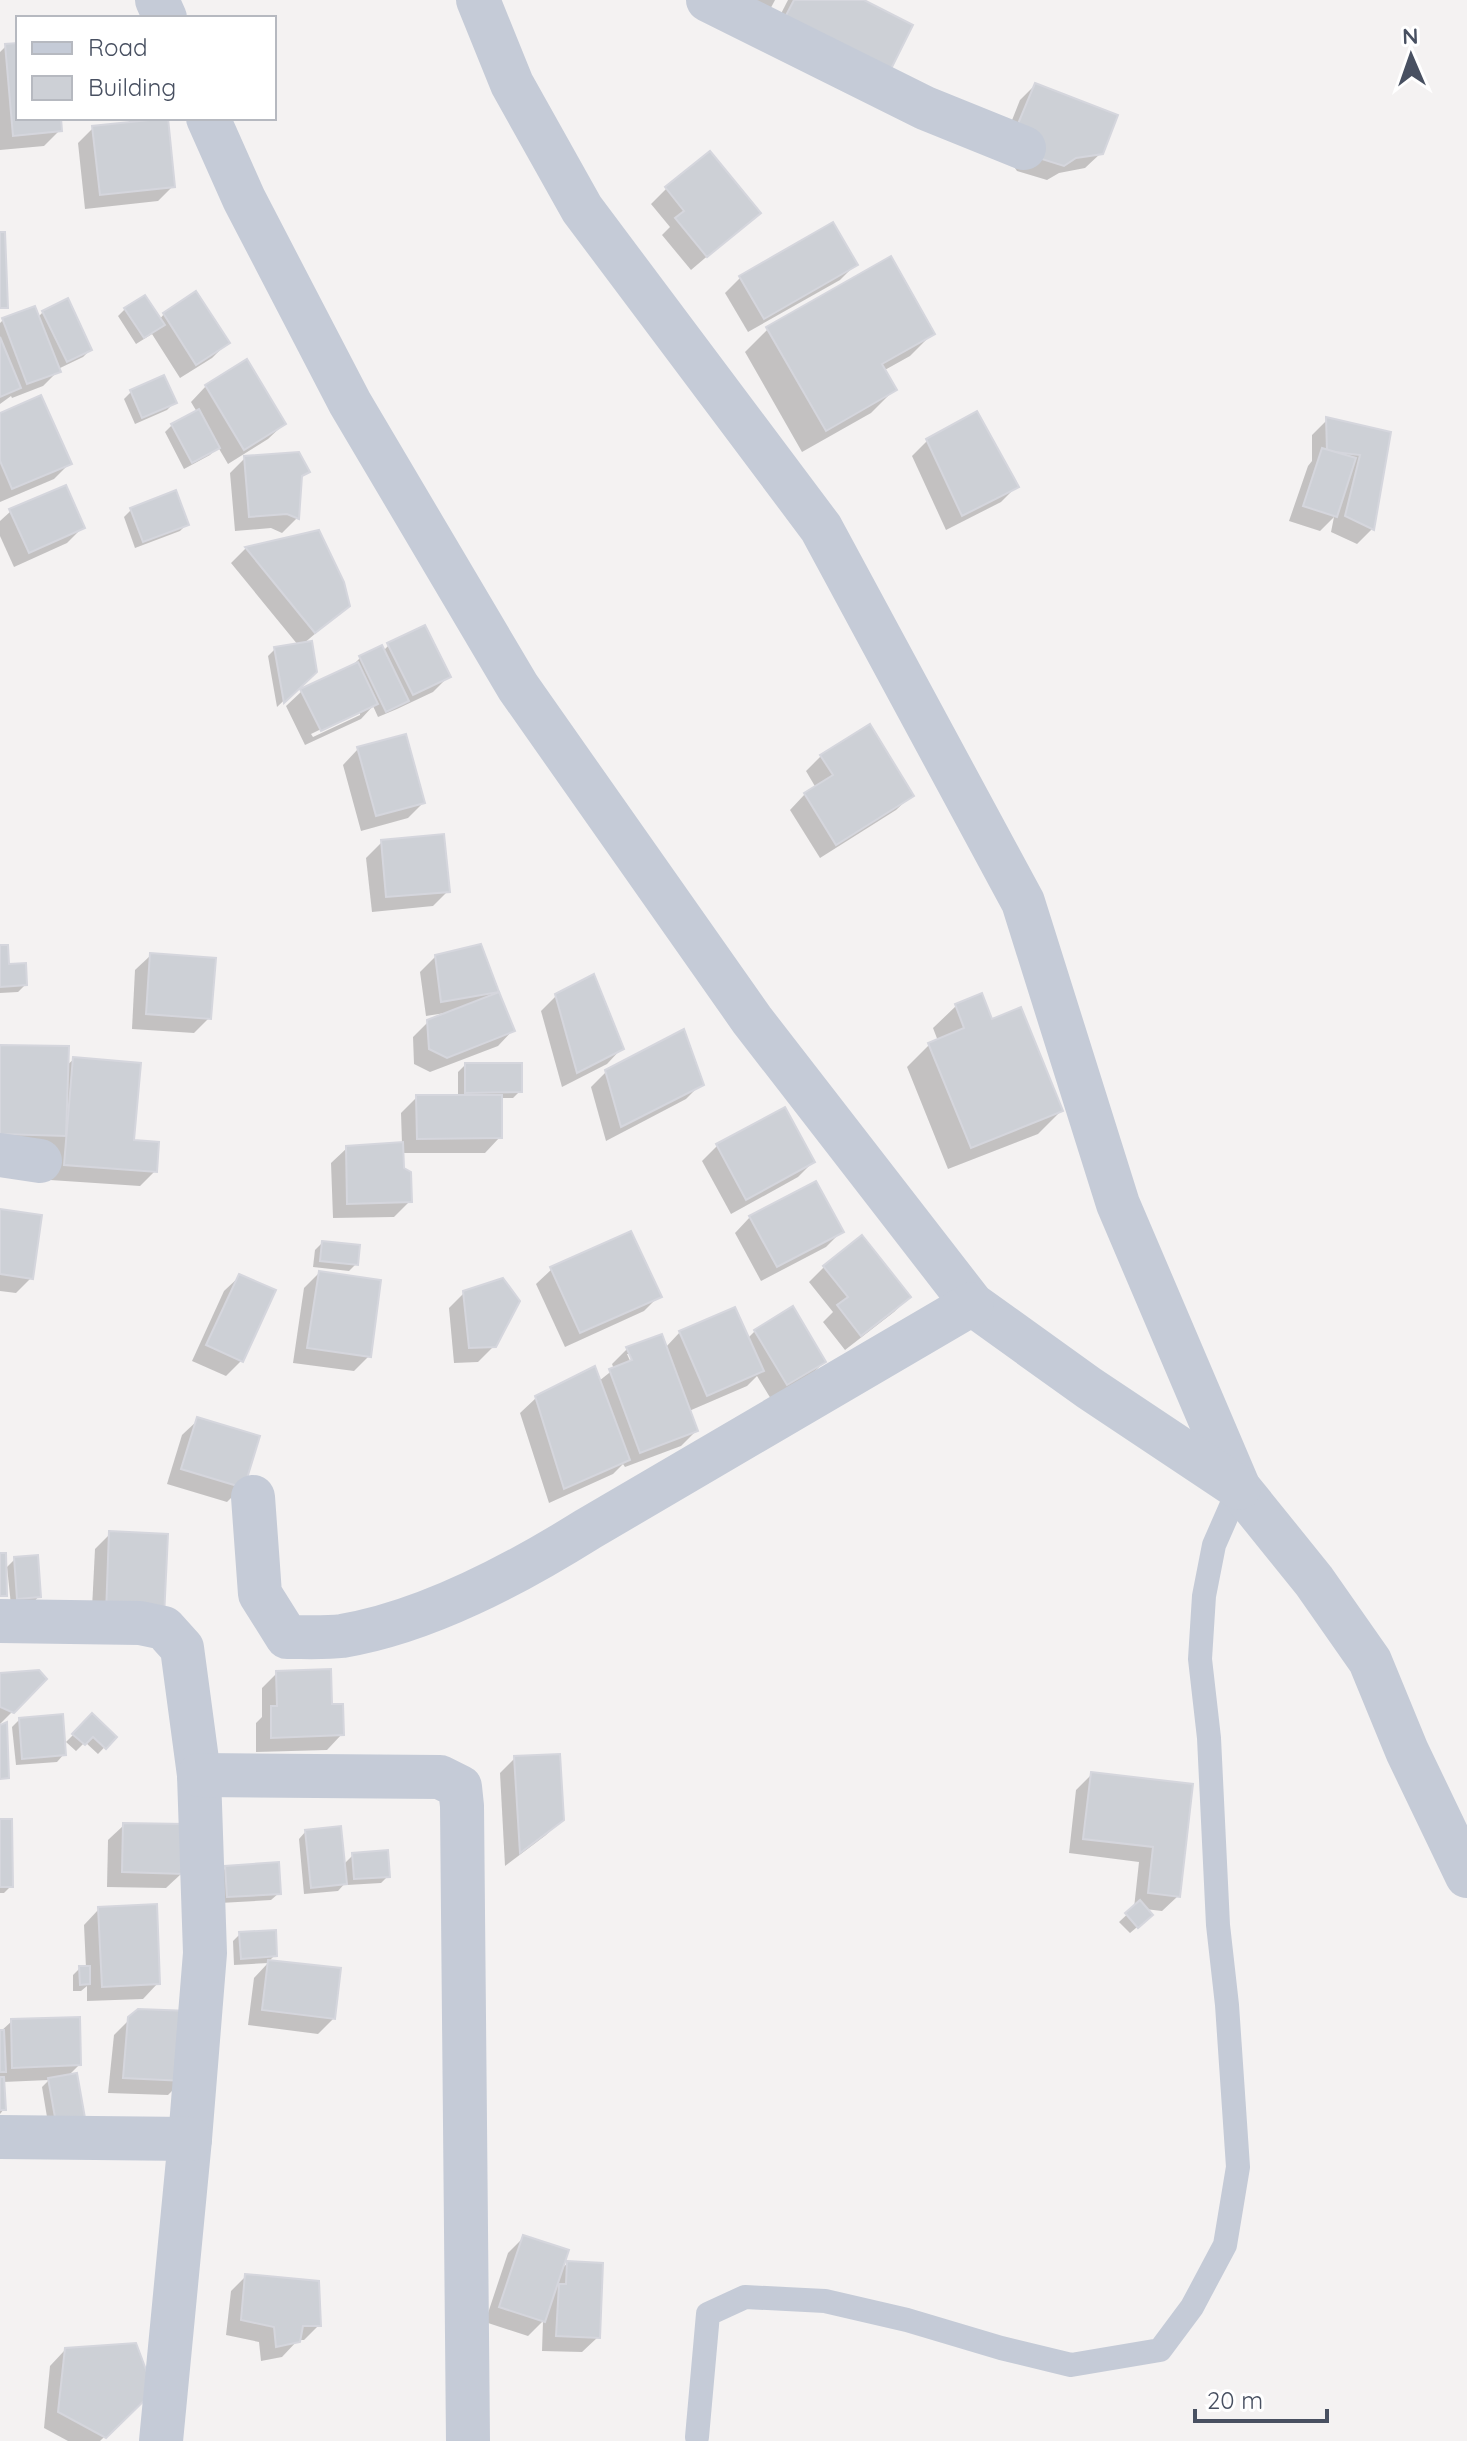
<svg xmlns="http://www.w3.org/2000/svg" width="1467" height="2441" font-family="Quicksand,sans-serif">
<rect width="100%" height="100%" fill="#f4f2f2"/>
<g fill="#0003" fill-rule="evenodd">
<polygon points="701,0 775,0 765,19"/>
<polygon points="788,0 859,0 768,39"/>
<polygon points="18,45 18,118 59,118 60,130 44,146 0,150 0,52 6,46"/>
<polygon points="1035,85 1101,153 1085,168 1059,173 1047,180 1017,171 1001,148 1020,100"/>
<polygon points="101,118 149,118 144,123 173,186 158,201 85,209 78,143 93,128 130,124 129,121 101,121"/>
<polygon points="710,153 758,213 691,270 662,235 670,227 651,204 666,189"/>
<polygon points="832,225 855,265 840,280 748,332 725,293 740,278"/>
<polygon points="125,309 159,320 164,314 227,343 212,358 180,378 152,334 136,344 118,316"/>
<polygon points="43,312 90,350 83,357 58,369 58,371 43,386 12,398 11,396 0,404 0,323 3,320 38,317"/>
<polygon points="768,329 933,333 910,356 883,371 894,390 871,413 802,452 745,352"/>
<polygon points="206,386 284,424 268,439 228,464 218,447 210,455 184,469 165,432 172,425 197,412 191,402"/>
<polygon points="131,392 174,403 167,410 135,424 124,399"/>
<polygon points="976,413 1016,487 1001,502 946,530 912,456 927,441"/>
<polygon points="0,415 69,464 54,479 0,502"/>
<polygon points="1327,420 1388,433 1372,529 1357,544 1331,532 1334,517 1320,531 1289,521 1308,466 1312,461 1312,435"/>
<polygon points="245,458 308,471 300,479 297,518 282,533 271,528 235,531 230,473"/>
<polygon points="131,510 187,524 180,531 135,548 124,517"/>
<polygon points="11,511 82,528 67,543 14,567 0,536 0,521"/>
<polygon points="318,533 348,606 303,644 315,671 277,707 268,656 275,649 298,645 231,563 246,548"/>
<path d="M389,645L449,676L433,692L397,709L378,717L373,706L361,719L305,745L286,706L302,691L353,665L360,658L383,651ZM360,710V715L313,737L311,734Z"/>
<polygon points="358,749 423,803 408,818 361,831 343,765"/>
<polygon points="821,756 912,795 896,810 820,858 790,810 805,794 816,788 806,771"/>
<polygon points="382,842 448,891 433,906 372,912 366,858"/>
<polygon points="0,947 7,966 25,985 18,992 0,993"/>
<polygon points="480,947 513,1030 498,1046 430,1072 414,1064 413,1037 428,1022 445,1013 426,1016 420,972 436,956"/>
<polygon points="151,955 209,1018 194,1033 132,1029 135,970"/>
<polygon points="556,996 622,1048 607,1064 562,1087 541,1011"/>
<polygon points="956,1006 991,1021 1061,1111 1038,1134 948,1169 907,1067 930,1044 938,1041 933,1028"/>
<polygon points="0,1047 66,1066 74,1059 155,1171 140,1186 50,1180 0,1149"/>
<polygon points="465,1065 520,1091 513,1098 500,1098 500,1137 485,1153 402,1153 402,1170 410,1201 394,1217 333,1218 331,1163 347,1148 402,1144 401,1113 417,1097 458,1097 458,1072"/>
<polygon points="607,1071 701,1084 686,1099 606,1141 591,1087"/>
<polygon points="784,1110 813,1162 798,1177 731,1214 702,1161 717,1146"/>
<polygon points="0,1211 31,1278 16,1293 0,1291"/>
<polygon points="750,1217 841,1232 826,1247 761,1281 735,1233"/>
<polygon points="322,1243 356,1264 349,1271 313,1267 315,1250"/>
<polygon points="824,1267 909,1297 894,1312 845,1350 823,1322 833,1312 809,1282"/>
<polygon points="552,1269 659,1296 644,1311 565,1347 536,1284"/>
<polygon points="319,1273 369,1356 354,1371 293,1363 304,1288"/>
<polygon points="240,1276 241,1361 226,1376 192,1361 224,1291"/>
<polygon points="464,1293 494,1346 478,1362 454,1363 449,1308"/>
<path d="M755,1331L824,1362L809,1377L771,1399L757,1376L747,1386L689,1411L696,1431L681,1446L625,1467L623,1464L613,1474L549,1503L520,1413L536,1398L599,1381L614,1369L612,1364L627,1349L665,1348L680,1332L747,1339ZM627,1354H631L634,1370Z"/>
<polygon points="198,1420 242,1487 227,1502 167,1484 182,1435"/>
<polygon points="110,1534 165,1536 91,1628 95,1549"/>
<polygon points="15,1559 39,1596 32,1604 11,1605 7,1567"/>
<polygon points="277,1673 330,1707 342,1734 327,1750 256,1752 256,1723 262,1717 262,1688"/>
<polygon points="0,1675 45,1679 0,1724"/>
<polygon points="92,1716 114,1737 98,1754 85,1742 76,1751 66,1742"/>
<polygon points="19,1720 64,1754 57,1762 16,1765 12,1727"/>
<polygon points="515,1758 562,1819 546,1835 505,1866 500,1773"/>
<polygon points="1092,1774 1191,1786 1178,1896 1162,1911 1145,1909 1143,1922 1130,1933 1119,1922 1134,1908 1139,1862 1069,1853 1076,1790"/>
<polygon points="0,1821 11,1886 4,1893 0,1893"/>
<polygon points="124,1825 182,1873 166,1888 107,1887 108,1840"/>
<polygon points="306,1831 343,1865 353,1855 388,1876 381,1883 347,1885 347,1881 338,1891 304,1894 299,1839"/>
<polygon points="226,1868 279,1893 271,1900 220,1903 218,1875"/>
<polygon points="99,1909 158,1983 143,1999 87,2001 87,1986 81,1991 73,1991 73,1975 80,1968 86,1968 84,1925"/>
<polygon points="240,1934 275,1955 268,1962 333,2019 318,2034 248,2025 254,1978 268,1963 234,1965 233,1941"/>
<polygon points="130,2019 183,2080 168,2095 108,2093 114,2035"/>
<polygon points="12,2021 79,2065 67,2077 75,2075 49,2129 42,2087 49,2080 3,2082 4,2109 0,2114 0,2032"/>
<polygon points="524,2237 560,2270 568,2263 598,2337 582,2352 542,2351 543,2321 528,2336 485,2322 508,2253"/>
<polygon points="246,2276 319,2325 304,2340 298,2340 282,2357 261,2361 259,2342 226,2335 231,2291"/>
<polygon points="65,2350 152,2390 100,2441 68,2441 44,2428 50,2366"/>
</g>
<g fill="#cdd0d6" stroke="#d5d6dd" stroke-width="2">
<polygon points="794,0 864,0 913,25 888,75 782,23"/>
<polygon points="18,43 18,118 61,118 62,131 13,136 5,44"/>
<polygon points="1035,83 1118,115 1103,154 1076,158 1064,166 1032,156 1015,131"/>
<polygon points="168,118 175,187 100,195 92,126"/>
<polygon points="710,151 761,213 707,257 675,218 684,211 665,187"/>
<polygon points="833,222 858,265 764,319 739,276"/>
<polygon points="0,232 5,232 8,308 0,308"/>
<polygon points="891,256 935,334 882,364 897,390 826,431 766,327"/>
<polygon points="196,291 230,343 196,365 163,313"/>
<polygon points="145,295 165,325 144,338 124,308"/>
<polygon points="68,298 92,350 67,362 42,311"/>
<polygon points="35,306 61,372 27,384 2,318"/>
<polygon points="0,337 21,388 0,397"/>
<polygon points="247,359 286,424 244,450 205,385"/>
<polygon points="164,375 177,403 142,418 130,390"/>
<polygon points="41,395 72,464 12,489 0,461 0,413"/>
<polygon points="199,409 220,448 192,463 171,424"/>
<polygon points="977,411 1019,487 962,516 926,439"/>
<polygon points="1326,417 1391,432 1374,530 1345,516 1360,455 1327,451"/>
<polygon points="1322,448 1356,458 1337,517 1303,506"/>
<polygon points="299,452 310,472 302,476 299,519 287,514 249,517 244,456"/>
<polygon points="66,485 85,528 29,553 9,509"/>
<polygon points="176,490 189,525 143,542 130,508"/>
<polygon points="319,530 344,582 350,606 315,633 245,547"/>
<polygon points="425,625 451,677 413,695 387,643"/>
<polygon points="312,641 317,672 284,703 274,647"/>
<polygon points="382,645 409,701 386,712 359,656"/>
<polygon points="358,662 378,704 321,731 300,689"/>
<polygon points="870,724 914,796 836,845 804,793 833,775 820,755"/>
<polygon points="406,734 425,803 376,816 357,747"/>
<polygon points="444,834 450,892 386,897 381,840"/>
<polygon points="481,944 499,992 441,1002 435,955"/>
<polygon points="0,945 8,945 9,964 26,963 27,985 0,987"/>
<polygon points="150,953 216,958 211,1019 146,1014"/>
<polygon points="594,974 624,1049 577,1073 555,994"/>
<polygon points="499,992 515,1031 447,1058 429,1049 427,1020"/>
<polygon points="982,993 992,1019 1021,1007 1063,1111 971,1148 928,1043 964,1028 955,1004"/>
<polygon points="684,1029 704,1085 621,1127 605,1070"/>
<polygon points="0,1045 69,1046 66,1136 0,1134"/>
<polygon points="73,1057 141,1063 134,1140 159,1142 157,1172 64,1165"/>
<polygon points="465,1063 522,1063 522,1092 465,1093"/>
<polygon points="416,1095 502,1095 502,1138 417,1139"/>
<polygon points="785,1107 815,1162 746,1200 716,1144"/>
<polygon points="403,1142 404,1168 411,1172 412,1202 347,1204 346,1146"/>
<polygon points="816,1181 844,1232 777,1267 749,1216"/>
<polygon points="0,1209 42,1215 33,1279 0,1274"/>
<polygon points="631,1231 662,1297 580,1333 550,1267"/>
<polygon points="862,1235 911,1297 861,1336 837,1305 848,1297 823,1266"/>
<polygon points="322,1241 360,1245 358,1265 320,1261"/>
<polygon points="319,1271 381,1280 371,1357 307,1348"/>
<polygon points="239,1274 276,1290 243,1362 206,1345"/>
<polygon points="503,1278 520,1301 496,1347 469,1348 463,1291"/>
<polygon points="793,1306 826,1362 787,1385 754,1330"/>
<polygon points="735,1307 764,1371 707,1396 679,1331"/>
<polygon points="662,1334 698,1431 640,1453 609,1369 632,1360 626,1347"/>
<polygon points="595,1366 630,1460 564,1489 535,1396"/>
<polygon points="197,1417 260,1436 244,1488 181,1469"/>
<polygon points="109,1531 168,1534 164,1617 106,1614"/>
<polygon points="0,1553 6,1553 7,1596 0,1596"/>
<polygon points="38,1555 41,1597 17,1599 14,1557"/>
<polygon points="331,1669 332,1704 343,1704 344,1735 271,1738 271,1706 277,1706 276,1671"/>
<polygon points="39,1670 47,1679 14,1713 0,1707 0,1673"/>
<polygon points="92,1713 117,1737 106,1749 93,1737 85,1745 72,1734"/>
<polygon points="63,1714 66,1755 22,1759 19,1718"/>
<polygon points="7,1722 9,1778 0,1779 0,1725"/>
<polygon points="560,1754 564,1820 520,1853 514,1756"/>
<polygon points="1091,1772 1193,1784 1180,1897 1148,1893 1153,1847 1083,1839"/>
<polygon points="0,1819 12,1819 13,1887 0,1887"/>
<polygon points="123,1823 185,1824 184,1874 122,1872"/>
<polygon points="341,1826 347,1884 311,1888 305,1830"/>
<polygon points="388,1850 390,1877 354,1879 352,1853"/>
<polygon points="279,1862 281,1894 227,1897 225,1866"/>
<polygon points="1140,1900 1153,1915 1138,1928 1125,1913"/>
<polygon points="157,1904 160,1984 102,1987 98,1907"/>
<polygon points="276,1930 277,1956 241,1959 239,1932"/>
<polygon points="268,1960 341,1968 335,2019 262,2010"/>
<polygon points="79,1966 90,1966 90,1984 80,1985"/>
<polygon points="138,2009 190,2011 185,2081 123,2078 128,2017"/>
<polygon points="80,2017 81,2065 12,2068 11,2019"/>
<polygon points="0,2030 4,2030 6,2072 0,2072"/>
<polygon points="77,2073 85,2118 56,2123 48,2078"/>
<polygon points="0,2077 4,2077 6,2110 0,2110"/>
<polygon points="523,2235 569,2250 545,2322 499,2307"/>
<polygon points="567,2261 603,2263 600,2338 556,2336 559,2284 566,2284"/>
<polygon points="245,2274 319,2281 321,2326 303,2326 300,2342 276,2347 274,2327 241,2320"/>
<polygon points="136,2343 154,2391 106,2438 58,2412 65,2348"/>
</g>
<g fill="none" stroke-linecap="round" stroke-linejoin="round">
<polyline stroke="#c5cbd7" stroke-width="24" points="697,2437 708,2314 745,2297 825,2301 907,2320 1001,2348 1071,2365 1160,2350 1192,2307 1225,2245 1238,2167 1227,2005 1218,1925 1209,1738 1200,1659 1204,1596 1214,1545 1239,1488"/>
<g stroke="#c5cbd7" stroke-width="44">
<polyline points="157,0 165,18"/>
<polyline points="478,0 512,84 582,209 821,528 1023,902 1118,1204 1239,1488 1314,1581 1370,1661 1407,1751 1467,1876"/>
<polyline points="708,0 925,108 1024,148"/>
<polyline points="208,118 244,199 350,403 518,687 752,1020 972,1304 1089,1388 1239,1488"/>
<polyline points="0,1155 40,1161"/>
<path d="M253,1497L260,1594L287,1637C305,1637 325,1638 342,1636C427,1622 516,1574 588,1529L972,1304"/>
<polyline points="0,1621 140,1623 164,1628 182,1648 199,1775 205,1953 190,2139 161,2441"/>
<polyline points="199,1775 440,1777 460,1787 462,1806 468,2441"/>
<polyline points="0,2137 190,2139"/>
</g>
</g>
<rect x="16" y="16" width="260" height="104" fill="#ffffff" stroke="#b6b9c0" stroke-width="2"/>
<rect x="32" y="42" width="40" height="12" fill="#c5cbd7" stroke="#b6b9c0" stroke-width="2"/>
<text x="88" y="56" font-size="24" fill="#485061">Road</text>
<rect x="32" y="76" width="40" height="24" fill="#cdd0d6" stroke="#b6b9c0" stroke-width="2"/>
<text x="88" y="96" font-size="24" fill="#485061">Building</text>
<g transform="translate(1411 56) rotate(358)" stroke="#ffffff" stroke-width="6" paint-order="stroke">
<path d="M0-6L14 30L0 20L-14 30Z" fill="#485061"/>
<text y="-12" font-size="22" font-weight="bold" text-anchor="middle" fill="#485061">N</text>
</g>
<path d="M1195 2409v12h132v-12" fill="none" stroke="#485061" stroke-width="4"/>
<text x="1207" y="2409" font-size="24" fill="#485061" stroke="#ffffff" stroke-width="6" paint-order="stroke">20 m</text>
</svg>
